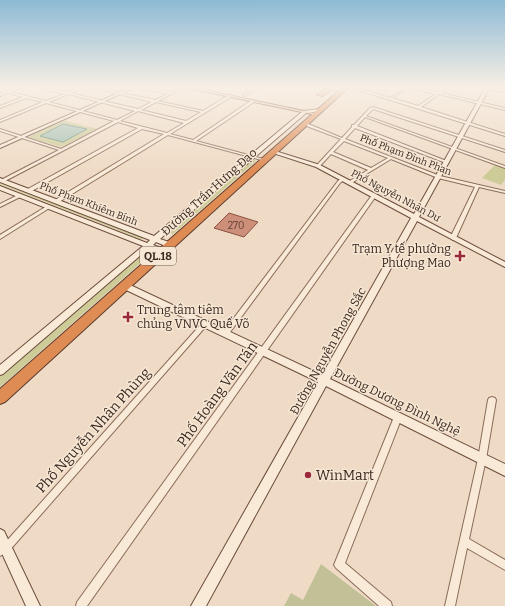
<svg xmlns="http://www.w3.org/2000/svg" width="505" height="606" font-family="Bitter,serif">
<rect width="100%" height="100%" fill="#efdbc5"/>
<g fill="#cdcb98">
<polygon points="62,120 98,129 61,147 28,137"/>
<polygon points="253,159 256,161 173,234 169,233 171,230"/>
<polygon points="495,165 505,168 505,180 501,185 482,178"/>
<polygon points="0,182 141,236 144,238 141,239 0,184"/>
<polygon points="139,256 143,256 145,259 0,387 0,376"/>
</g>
<polygon fill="#c2c097" points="321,564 376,606 284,606 291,593 303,600"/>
<polygon fill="#a6c2b5" stroke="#6d9182" points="63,124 87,129 63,142 40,136"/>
<g fill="#ce8f7a" stroke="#8a5140">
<polygon points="326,87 335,87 323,97 316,95"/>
<polygon points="229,213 258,222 244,237 214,228"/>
</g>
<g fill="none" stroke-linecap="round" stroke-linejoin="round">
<defs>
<g id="street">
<path d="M21,87H24L11,92L46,101L64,94L40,88V87L67,92L81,87H84V88L70,93L138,109L152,102L90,87H93L155,100L168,94L140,88L139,87L171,92L181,87H184L158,101L203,111L229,95H231V97L170,134L193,140L252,100H254V102L196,141L267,160L265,161L168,135L59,202H55V200L164,134L142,129L30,192H26V190L138,128L118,122L3,182H1V180L59,150L0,131V129L61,149L114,121L46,103L0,122V120L43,102L26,98L0,108V106L23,97L8,93L0,96V94L5,92L0,91V89L8,91ZM68,94L135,111L117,120L49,102ZM156,102L201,112L186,121L141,110ZM138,111L184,123L167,133L120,121Z"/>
<polygon points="257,87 259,87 245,96 243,95"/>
<polygon points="352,87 355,87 390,98 408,87 410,87 392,98 418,106 436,94 411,88 411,87 438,92 447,87 449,87 441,93 505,108 505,110 439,94 421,107 505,134 505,136 352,88"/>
<polygon points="485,87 505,90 505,92 485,88"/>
<path d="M373,107L505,150V152L373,109L366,116L505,166V168L365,117L357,126L449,162L446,163L355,128L345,139L440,176L505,191V193L479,187L456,238L453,240L450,238L475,187L438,178L391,159L350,184L348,183V182L368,170L331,154L319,167H317V165L341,139L304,125V123H306L342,138L352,127V125H354L370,108ZM344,141L388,158L371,168L333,152Z"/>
<polygon points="342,178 345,179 340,183 228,335 224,335 223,333 224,331 338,181"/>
<polygon points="18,195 20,195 22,196 0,207 0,204"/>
<polygon points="372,195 374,195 376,196 87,606 76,606 77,602"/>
<polygon points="47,206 49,206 51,207 0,239 0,235"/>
<polygon points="203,322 207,322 208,324 9,551 0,556 0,546 3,545"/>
<polygon points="492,397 495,398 496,400 486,459 469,539 505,560 505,570 467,548 455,606 445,606 478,459 488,400 489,398"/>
<polygon points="398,413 401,414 402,417 345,563 391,602 392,606 379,606 336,568 334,565 394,417 395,414"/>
</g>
<g id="secondary">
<polygon points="132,87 136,87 0,148 0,145"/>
<polygon points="486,87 490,87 419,217 505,262 505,267 417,221 330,379 505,464 505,476 326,386 206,606 191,606 318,382 122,288 121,286 122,284 128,284 322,375 411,218 316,167 270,152 275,151 320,165 414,214"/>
<polygon points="320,109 322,109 322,111 306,113 160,239 172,243 173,245 172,247 168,247 156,242 153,245 164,249 165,251 164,253 160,253 149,248 3,374 0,375 0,365 143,246 0,190 0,186 147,243 150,240 0,182 0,178 154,236 303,111"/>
<polygon points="0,529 4,531 40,606 26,606 0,549"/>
</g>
<polygon id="primary" points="183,87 190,87 318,114 316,115"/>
<polygon id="highway" points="343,87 349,87 5,402 0,404 0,389"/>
</defs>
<use href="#street" stroke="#8a6c5a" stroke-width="2"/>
<use href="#secondary" stroke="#6c4d3d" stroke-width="2"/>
<use href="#primary" stroke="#583b2f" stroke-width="2"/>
<use href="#highway" stroke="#583b2f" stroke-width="2"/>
<use href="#street" fill="#f9ead8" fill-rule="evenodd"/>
<use href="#secondary" fill="#f9ead8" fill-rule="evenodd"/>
<use href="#primary" fill="#f2c99c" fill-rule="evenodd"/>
<use href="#highway" fill="#df8c54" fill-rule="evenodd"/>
</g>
<linearGradient id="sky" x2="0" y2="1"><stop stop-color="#8dbad4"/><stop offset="0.51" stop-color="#f8efe5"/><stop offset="1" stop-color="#f8efe5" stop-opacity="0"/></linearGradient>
<rect width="505" height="171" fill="url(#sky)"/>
<g fill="#9a293c" stroke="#f6e7d4" stroke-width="1.5">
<path d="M458 250h4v4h4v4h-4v4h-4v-4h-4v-4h4z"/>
<path d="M126 311h4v4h4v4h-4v4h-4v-4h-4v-4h4z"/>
<circle cx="308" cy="475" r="4"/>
</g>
<g text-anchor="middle" stroke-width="3" stroke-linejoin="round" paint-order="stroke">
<g font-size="10" fill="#3a271f" stroke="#f6e7d4">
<text transform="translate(406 154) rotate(21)" y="4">Phố Phạm Đình Phan</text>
<text transform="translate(396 195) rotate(28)" y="4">Phố Nguyễn Nhân Dư</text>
<text transform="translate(89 203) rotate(21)" y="4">Phố Phạm Khiêm Bính</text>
</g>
<g font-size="10" fill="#5f4136">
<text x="236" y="229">270</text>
</g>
<rect fill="#f6e7d4" stroke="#726155" stroke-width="1" x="140" y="247" width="36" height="18" rx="3"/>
<g font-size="11" font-weight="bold" fill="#3a271f">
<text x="158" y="260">QL.18</text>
</g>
<g font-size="12" fill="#3a271f" stroke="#f6e7d4">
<text transform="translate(209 192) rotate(-42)" y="4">Đường Trần Hưng Đạo</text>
<text transform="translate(328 351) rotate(-61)" y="4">Đường Nguyễn Phong Sắc</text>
<text transform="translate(397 402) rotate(26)" y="4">Đường Dương Đình Nghệ</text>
</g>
<g font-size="12" fill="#3a271f" stroke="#f6e7d4" text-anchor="end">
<text x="451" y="253">Trạm Y tế phường<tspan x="451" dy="14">Phượng Mao</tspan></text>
<text x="137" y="314" text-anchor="start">Trung tâm tiêm<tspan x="137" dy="14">chủng VNVC Quế Võ</tspan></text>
</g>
<g font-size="14" fill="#3a271f" stroke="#f6e7d4">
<text transform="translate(217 394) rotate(-54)" y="5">Phố Hoàng Văn Tán</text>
<text transform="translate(93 430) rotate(-48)" y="5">Phố Nguyễn Nhân Phùng</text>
</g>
<g font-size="14" fill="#3a271f" stroke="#f6e7d4" text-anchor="start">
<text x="316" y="480">WinMart</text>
</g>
</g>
</svg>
